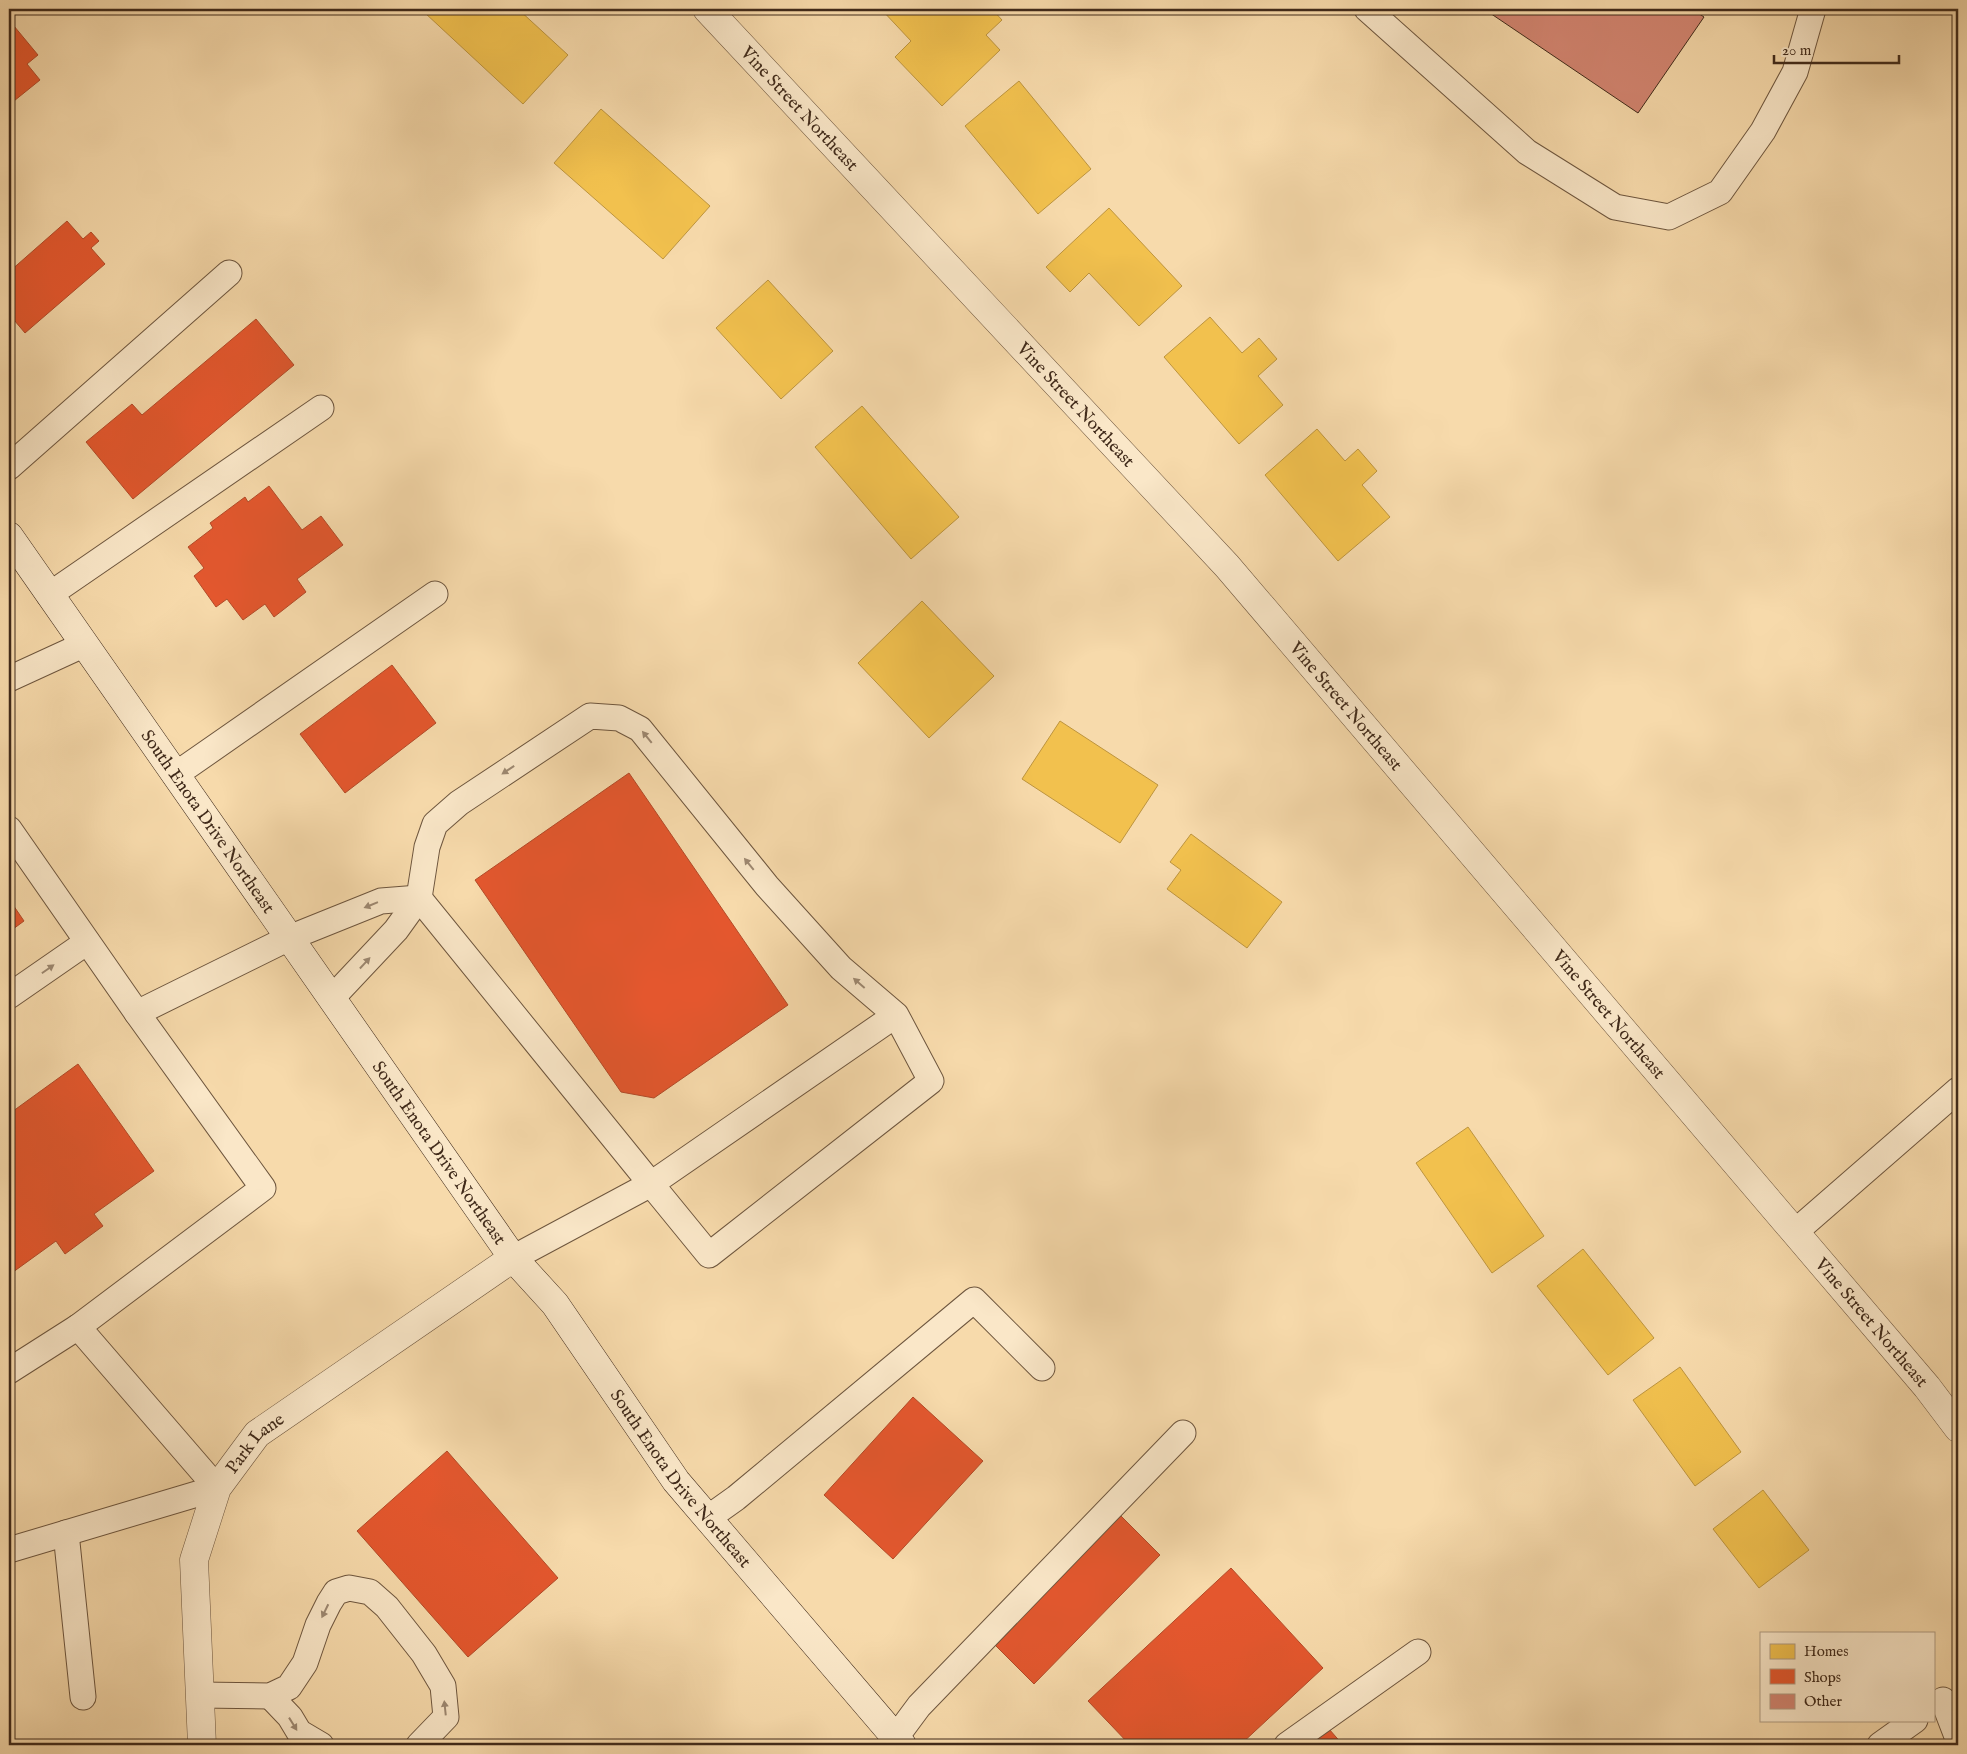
<svg xmlns="http://www.w3.org/2000/svg" width="1967" height="1754" font-family="'IM FELL English',serif">
<rect width="100%" height="100%" fill="#f7daab"/>
<filter id="stains"><feTurbulence type="fractalNoise" baseFrequency=".004" numOctaves="4"/><feColorMatrix values="0 0 0 0 .2 0 0 0 0 .09 0 0 0 0 .02 0 0 0 .5 -.17"/></filter>
<radialGradient id="worn" r=".72"><stop offset=".6" stop-color="#630" stop-opacity="0"/><stop offset="1" stop-color="#630" stop-opacity=".3"/></radialGradient>
<g fill="#f2c14e" stroke="#bd943e">
<polygon points="429,9 518,9 568,55 523,104 425,13"/>
<polygon points="881,9 992,9 1002,20 986,35 1000,50 942,106 895,57 911,41"/>
<polygon points="1019,81 1091,169 1038,214 965,126"/>
<polygon points="601,109 710,206 663,259 554,163"/>
<polygon points="1109,208 1182,286 1139,326 1089,273 1070,292 1046,267"/>
<polygon points="768,280 833,351 781,399 716,328"/>
<polygon points="1210,317 1242,353 1259,338 1277,359 1258,376 1283,405 1239,444 1164,357"/>
<polygon points="862,406 959,517 911,559 815,447"/>
<polygon points="1317,429 1345,461 1358,449 1377,471 1362,485 1390,517 1338,561 1265,475"/>
<polygon points="922,601 994,676 929,738 858,663"/>
<polygon points="1060,721 1158,785 1120,843 1022,779"/>
<polygon points="1191,834 1282,902 1247,948 1167,889 1181,870 1170,862"/>
<polygon points="1468,1127 1544,1236 1492,1273 1416,1163"/>
<polygon points="1583,1249 1654,1338 1608,1375 1537,1286"/>
<polygon points="1680,1367 1741,1452 1695,1486 1633,1400"/>
<polygon points="1763,1490 1809,1550 1759,1588 1713,1529"/>
</g>
<g fill="#e4572e" stroke="#b34a28">
<polygon points="9,20 38,55 27,64 40,80 9,105"/>
<polygon points="67,221 83,239 91,232 99,241 91,248 105,264 25,333 9,314 9,272"/>
<polygon points="256,319 294,365 133,499 86,442 132,404 142,415"/>
<polygon points="269,486 302,530 321,516 343,545 297,579 306,592 274,617 265,604 243,620 227,599 216,607 194,576 204,568 188,547 213,528 210,523 245,497 248,502"/>
<polygon points="392,665 436,723 345,793 300,734"/>
<polygon points="629,773 788,1005 654,1098 621,1092 475,880"/>
<polygon points="9,899 24,921 9,932"/>
<polygon points="78,1064 154,1171 94,1214 103,1226 65,1254 56,1241 9,1275 9,1114"/>
<polygon points="913,1397 983,1461 893,1559 824,1495"/>
<polygon points="447,1451 558,1578 468,1657 357,1531"/>
<polygon points="1119,1514 1160,1555 1034,1684 993,1643"/>
<polygon points="1231,1568 1323,1668 1240,1745 1130,1745 1088,1701"/>
<polygon points="1329,1729 1343,1745 1310,1745"/>
</g>
<polygon fill="#d38571" stroke="#402a1a" points="1484,9 1692,9 1704,17 1638,113"/>
<g fill="none" stroke-linecap="round" stroke-linejoin="round">
<defs>
<g id="service">
<polyline points="1367,9 1527,152 1615,207 1669,217 1720,192 1763,131 1795,72 1813,9"/>
<polyline points="9,467 229,273"/>
<polyline points="49,595 321,408"/>
<polyline points="9,679 83,645"/>
<polyline points="175,775 435,594"/>
<polyline points="9,829 137,1013 263,1188 78,1327 9,1371"/>
<polyline points="419,898 651,1184 513,1258"/>
<polyline points="9,996 87,942"/>
<polyline points="332,998 396,930 419,898 427,847 435,824 459,803 590,716 619,718 640,729 767,886 841,968 896,1015 931,1081 709,1255 651,1184 896,1015"/>
<polyline points="137,1013 289,938 381,901 419,898"/>
<polyline points="1795,1232 1958,1090"/>
<polyline points="708,1518 736,1498 974,1300 1042,1368"/>
<polyline points="66,1533 83,1697"/>
<polyline points="9,1550 217,1488 78,1327"/>
<polyline points="200,1695 270,1696 289,1687 305,1663 318,1625 329,1603 336,1592 349,1588 370,1592 387,1607 424,1654 443,1686 446,1717 419,1745"/>
<polyline points="270,1696 290,1717 299,1732 321,1745"/>
<polyline points="1943,1700 1958,1739"/>
<polyline points="896,1737 919,1706 1183,1433"/>
<polyline points="1287,1745 1418,1652"/>
<polyline points="1880,1745 1915,1720"/>
</g>
<g id="minor">
<path id="s1" d="M707,9L1227,566L1927,1387L1958,1428"/>
<path id="s2" d="M202,1745L194,1560L217,1488L257,1434L513,1258"/>
</g>
<g id="secondary">
<path id="s3" d="M9,536L513,1258L555,1304L676,1481L902,1745"/>
</g>
</defs>
<use href="#service" stroke="#6e563e" stroke-width="27"/>
<use href="#minor" stroke="#6e563e" stroke-width="29"/>
<use href="#secondary" stroke="#402a1a" stroke-width="29"/>
<use href="#service" stroke="#fae7c8" stroke-width="25"/>
<use href="#minor" stroke="#fae7c8" stroke-width="28"/>
<use href="#secondary" stroke="#fae7c8" stroke-width="28"/>
</g>
<defs><path id="oneway-solid" d="M-6-.8H1V-3.2L6.5 0L1 3.2V.8H-6Z" transform="scale(1.25)"/></defs>
<g fill="#9d8871">
<use href="#oneway-solid" transform="translate(647 737) rotate(-129)"/>
<use href="#oneway-solid" transform="translate(508 770) rotate(146)"/>
<use href="#oneway-solid" transform="translate(749 864) rotate(-129)"/>
<use href="#oneway-solid" transform="translate(371 905) rotate(158)"/>
<use href="#oneway-solid" transform="translate(365 963) rotate(-47)"/>
<use href="#oneway-solid" transform="translate(48 969) rotate(-35)"/>
<use href="#oneway-solid" transform="translate(859 983) rotate(-139)"/>
<use href="#oneway-solid" transform="translate(325 1611) rotate(116)"/>
<use href="#oneway-solid" transform="translate(445 1708) rotate(-96)"/>
<use href="#oneway-solid" transform="translate(293 1724) rotate(58)"/>
</g>
<g text-anchor="middle" stroke-width="5" stroke-linejoin="round" paint-order="stroke">
<g font-size="18" fill="#402a1a" stroke="#fae7c8">
<text dy="6" stroke="none"><textPath href="#s1" startOffset="136">Vine Street Northeast</textPath></text>
<text dy="6" stroke="none"><textPath href="#s1" startOffset="541">Vine Street Northeast</textPath></text>
<text dy="6" stroke="none"><textPath href="#s1" startOffset="946">Vine Street Northeast</textPath></text>
<text dy="6" stroke="none"><textPath href="#s3" startOffset="348">South Enota Drive Northeast</textPath></text>
<text dy="6" stroke="none"><textPath href="#s1" startOffset="1351">Vine Street Northeast</textPath></text>
<text dy="6" stroke="none"><textPath href="#s3" startOffset="752">South Enota Drive Northeast</textPath></text>
<text dy="6" stroke="none"><textPath href="#s1" startOffset="1756">Vine Street Northeast</textPath></text>
<text dy="6" stroke="none"><textPath href="#s2" startOffset="320">Park Lane</textPath></text>
<text dy="6" stroke="none"><textPath href="#s3" startOffset="1158">South Enota Drive Northeast</textPath></text>
</g>
</g>
<rect width="1967" height="1754" fill="none" stroke="#f7daab" stroke-width="30"/>
<rect x="10" y="10" width="1947" height="1734" fill="none" stroke="#402a1a" stroke-width="2.5"/>
<rect x="15" y="15" width="1937" height="1724" fill="none" stroke="#402a1a"/>
<rect x="1760" y="1632" width="175" height="90" fill="#fae7c8" stroke="#b09b82"/>
<rect x="1770" y="1644" width="25" height="15" fill="#f2c14e" stroke="#b09b82"/>
<text x="1804" y="1656" font-size="15" fill="#402a1a">Homes</text>
<rect x="1770" y="1669" width="25" height="15" fill="#e4572e" stroke="#b09b82"/>
<text x="1804" y="1682" font-size="15" fill="#402a1a">Shops</text>
<rect x="1770" y="1694" width="25" height="15" fill="#d38571" stroke="#b09b82"/>
<text x="1804" y="1706" font-size="15" fill="#402a1a">Other</text>
<path d="M1774 55v8h125v-8" fill="none" stroke="#402a1a" stroke-width="2.5"/>
<text x="1782" y="55" font-size="15" fill="#402a1a" stroke="#fae7c8" stroke-width="4" paint-order="stroke">20 m</text>
<rect width="100%" height="100%" filter="url(#stains)"/>
<rect width="100%" height="100%" fill="url(#worn)"/>
</svg>
